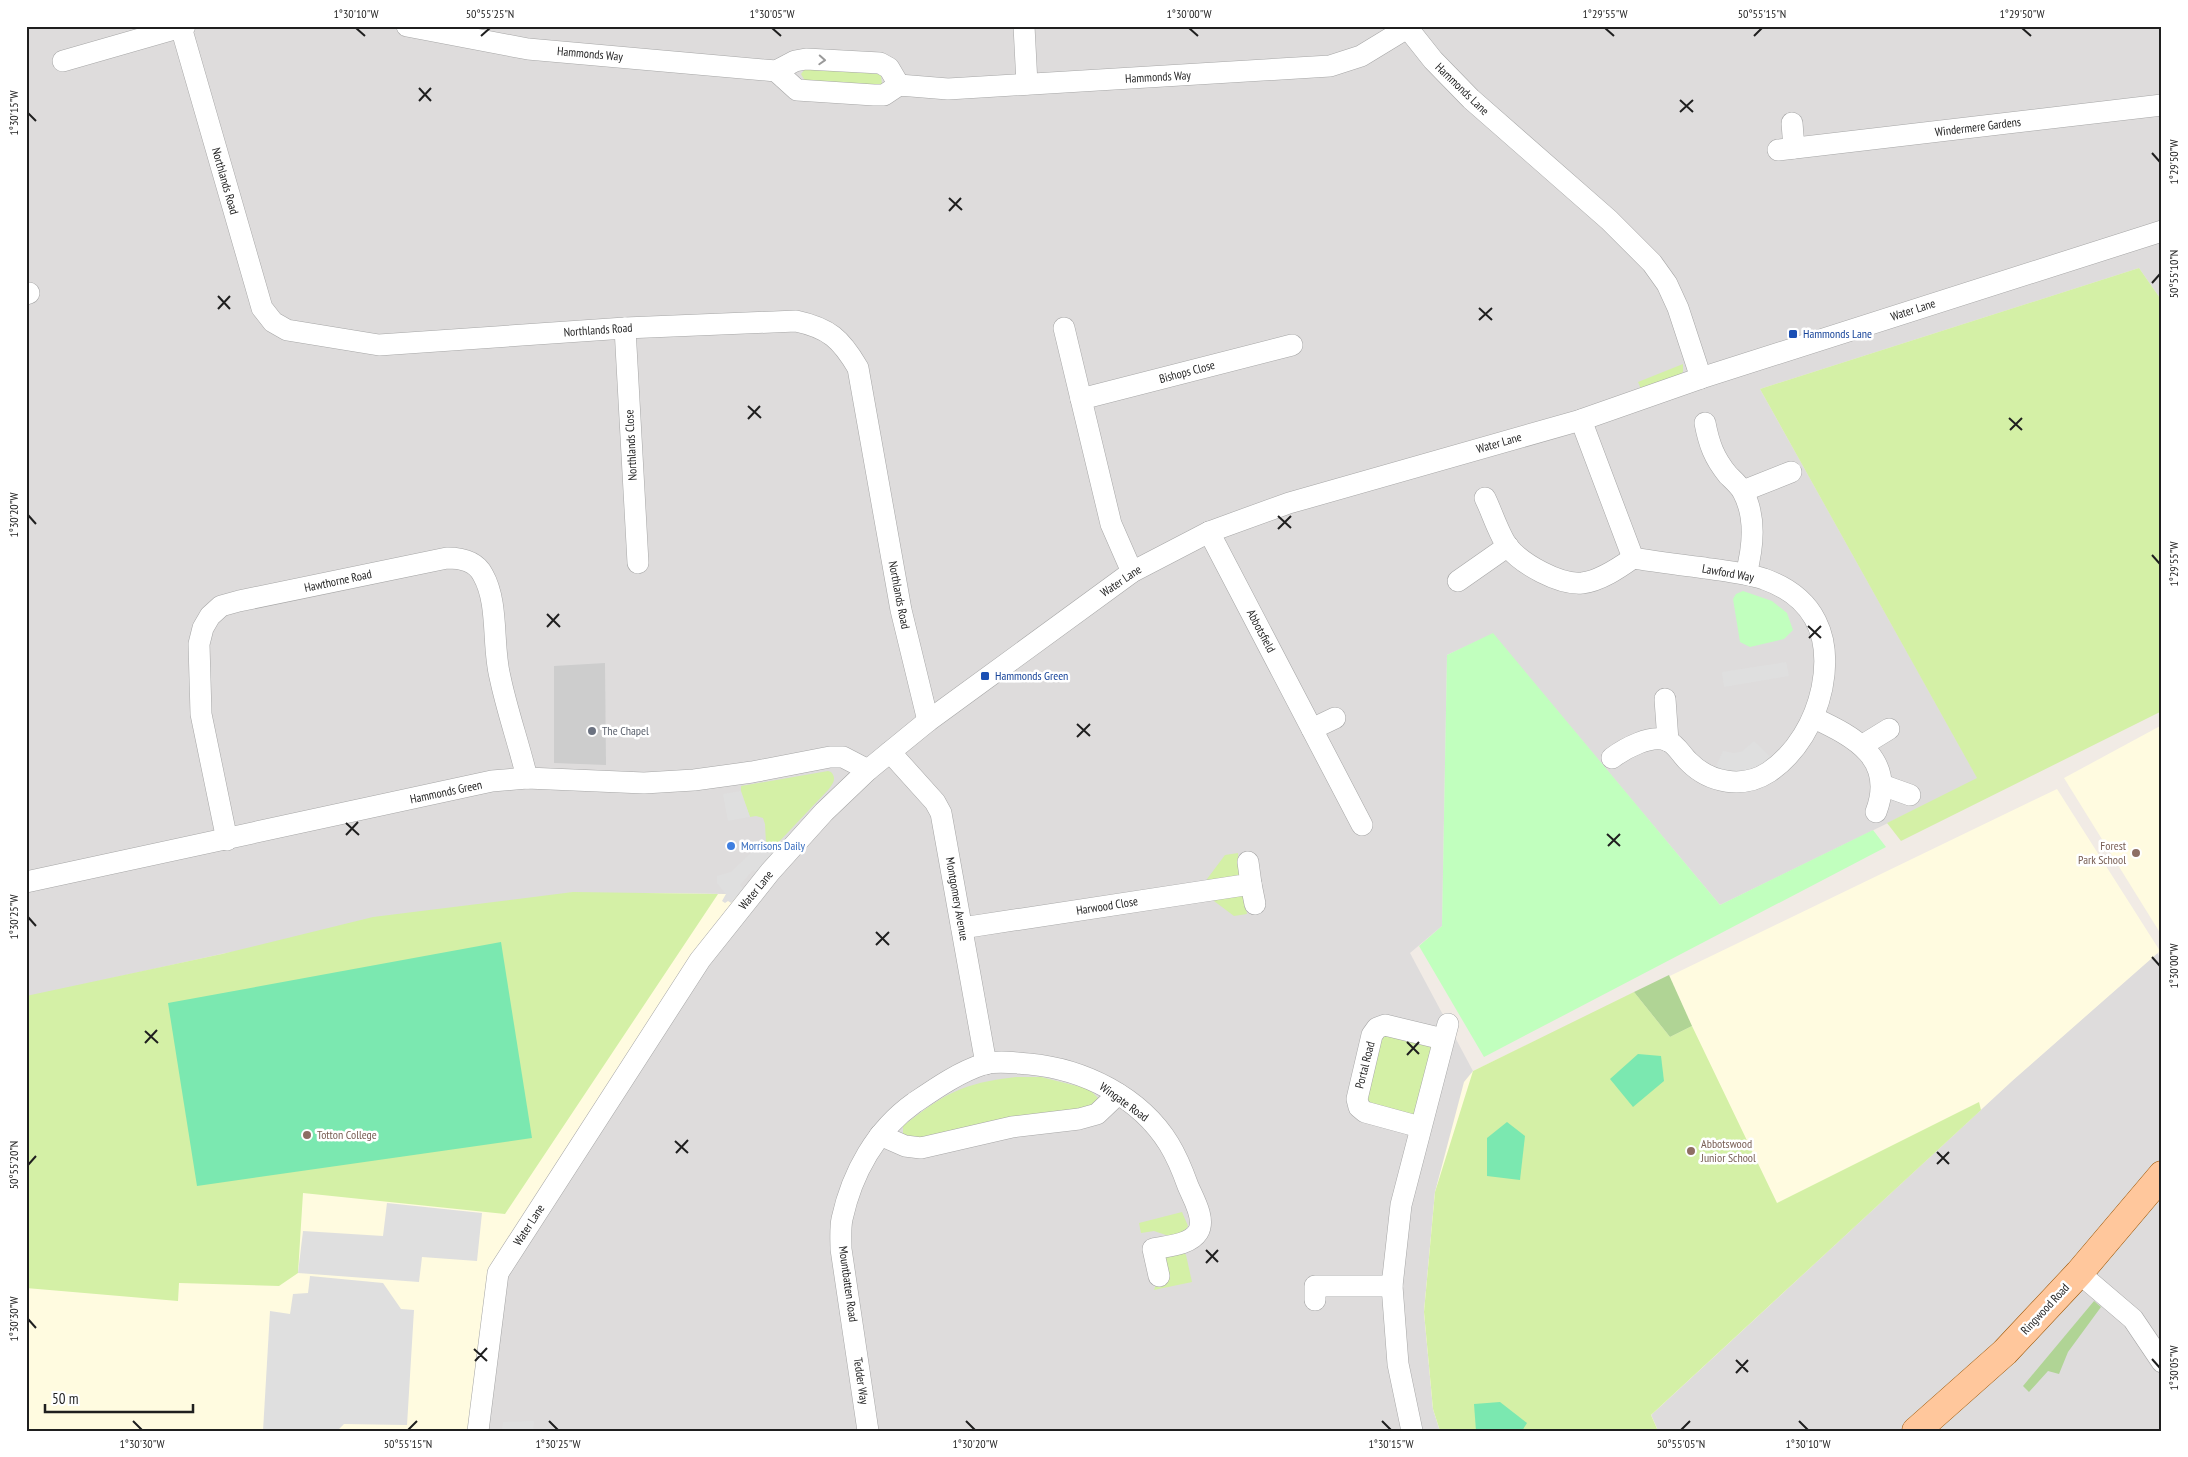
<svg xmlns="http://www.w3.org/2000/svg" width="2188" height="1457" font-family="'PT Sans Narrow',sans-serif">
<rect width="100%" height="100%" fill="#f1ebe5"/>
<g fill="#dedcdc">
<polygon points="26,26 2162,26 2162,301 2139,268 1760,389 1978,779 1720,905 1493,634 1447,655 1442,926 1410,953 1473,1071 1435,1192 1424,1312 1433,1409 1440,1431 478,1431 498,1273 726,894 598,893 226,953 26,997"/>
<polygon points="2157,953 2162,960 2162,1431 1658,1431 1651,1415 2012,1081"/>
</g>
<g fill="#fffbe0">
<polygon points="2162,725 2162,936 2064,778"/>
<polygon points="2057,789 2160,951 2012,1081 1651,1415 1658,1431 1440,1431 1433,1409 1424,1312 1435,1192 1464,1082 1473,1071"/>
<polygon points="598,893 726,894 750,897 498,1273 478,1431 26,1431 26,997"/>
</g>
<polygon fill="#cdcdcd" points="605,663 606,765 554,763 554,666"/>
<g fill="#d4f0a6">
<polygon points="810,68 878,74 881,75 882,85 805,81 801,74 805,69"/>
<polygon points="2139,268 2162,301 2162,711 1901,841 1887,823 1977,778 1760,389"/>
<polygon points="1683,364 1683,372 1676,377 1641,389 1638,382"/>
<path d="M828,771L831,772C837,779 833,783 829,789L774,847L766,843L765,824L763,818L756,816L750,817L741,793V786Z"/>
<polygon points="1238,853 1240,872 1238,877 1208,882 1207,879 1225,855"/>
<polygon points="1237,891 1244,896 1247,914 1234,916 1210,898"/>
<polygon points="573,892 718,894 505,1214 303,1193 298,1273 279,1286 179,1283 178,1301 26,1288 26,996 222,954 373,917"/>
<polygon points="1634,992 1670,1037 1692,1026 1777,1203 1979,1102 1981,1110 1651,1415 1658,1431 1440,1431 1433,1409 1424,1312 1435,1192 1473,1071"/>
<polygon points="1378,1034 1433,1044 1414,1114 1408,1116 1364,1103"/>
<path d="M1016,1077H1041L1089,1089L1098,1098L1096,1107L921,1141L903,1134V1126C945,1093 963,1083 1016,1077Z"/>
<polygon points="1182,1212 1188,1226 1184,1232 1172,1237 1154,1231 1141,1233 1139,1223"/>
<polygon points="1181,1250 1186,1255 1192,1282 1154,1290 1166,1255"/>
</g>
<g fill="#b0d495">
<polygon points="1669,975 1692,1026 1670,1037 1634,992"/>
<polygon points="2094,1301 2101,1307 2068,1352 2059,1374 2048,1371 2029,1392 2023,1386"/>
</g>
<g fill="#c1ffbe">
<polygon points="1743,591 1772,601 1787,613 1793,630 1784,639 1750,647 1740,642 1733,599 1736,594"/>
<polygon points="1493,633 1720,905 1873,830 1886,847 1484,1057 1419,946 1442,926 1447,655"/>
</g>
<g fill="#7be8b0">
<polygon points="501,942 532,1138 197,1186 168,1003"/>
<polygon points="1638,1054 1661,1056 1664,1081 1633,1107 1610,1079"/>
<polygon points="1507,1122 1525,1136 1520,1180 1487,1176 1487,1138"/>
<polygon points="1500,1402 1527,1423 1522,1431 1476,1431 1474,1404"/>
</g>
<g fill="#dfdfdf">
<polygon points="1786,662 1789,676 1724,687 1722,672"/>
<polygon points="1754,741 1772,758 1753,772 1713,773 1723,751 1733,753 1741,752"/>
<polygon points="741,791 750,817 728,821 723,794"/>
<polygon points="765,845 775,853 757,873 753,870 740,885 743,889 731,903 728,901 725,903 722,901 726,894 717,883 717,876 731,872 757,847"/>
<polygon points="387,1203 482,1213 477,1261 422,1257 419,1282 298,1273 303,1231 383,1236"/>
<polygon points="310,1276 383,1283 401,1309 414,1310 407,1425 344,1424 337,1431 263,1431 270,1311 290,1314 293,1294 308,1293"/>
<polygon points="534,1421 533,1431 502,1431 503,1422"/>
</g>
<g fill="none" stroke-linecap="round" stroke-linejoin="round">
<defs>
<g id="minor">
<polyline points="407,26 528,49 776,71 795,61 806,59 880,63 889,68 899,85"/>
<polyline points="1024,26 1027,84"/>
<polyline points="1406,26 1433,60 1471,99 1609,220 1652,263 1667,284 1678,308 1701,378"/>
<path d="M181,27L262,308L273,322L287,330L379,345L625,328L796,321C829,328 841,339 858,368L901,610L928,721"/>
<polyline points="63,61 185,26"/>
<polyline points="776,71 797,90 874,95 884,95 899,85 948,89 1330,66 1361,56 1407,28"/>
<polyline points="1792,123 1794,148"/>
<polyline points="1778,150 2162,105"/>
<polyline points="26,294 29,293"/>
<polyline points="625,328 638,563"/>
<polyline points="1064,328 1111,524 1132,572"/>
<polyline points="1081,399 1292,345"/>
<path d="M1581,420L1633,558C1657,562 1681,565 1705,568C1724,571 1745,573 1764,579C1815,597 1832,637 1822,688C1815,721 1797,753 1769,772C1743,789 1710,783 1689,762C1682,756 1677,745 1668,741C1652,733 1624,749 1612,758"/>
<path d="M1705,423C1709,444 1714,458 1728,475C1733,480 1740,486 1743,492C1757,518 1753,548 1746,574"/>
<polyline points="1743,491 1791,472"/>
<path d="M1485,498C1492,512 1499,535 1508,547C1522,564 1559,585 1582,583C1600,581 1619,568 1633,558"/>
<polyline points="1209,532 1362,825"/>
<polyline points="1458,581 1508,546"/>
<polyline points="1665,699 1668,741"/>
<path d="M1814,718C1855,737 1896,759 1876,812"/>
<polyline points="1312,729 1335,718"/>
<polyline points="1863,745 1889,729"/>
<polyline points="890,752 935,802 941,813 986,1064"/>
<polyline points="1882,785 1910,795"/>
<path d="M227,840L201,714L199,644L203,628L210,616L221,606L239,601L447,558C462,558 476,561 483,575C499,603 492,646 500,677C507,711 519,744 527,778"/>
<polyline points="26,882 492,781 527,778 644,783 694,780 752,772 830,757 843,757 868,770"/>
<polyline points="1251,884 1255,904"/>
<polyline points="962,928 1251,884 1248,862"/>
<polyline points="1420,1127 1365,1112 1359,1107 1357,1099 1372,1035 1377,1028 1385,1025 1443,1039"/>
<polyline points="880,1135 905,1146 921,1148 1012,1127 1079,1119 1097,1114 1118,1094"/>
<polyline points="2079,1273 2133,1319 2162,1362"/>
<polyline points="1315,1300 1315,1286 1392,1286"/>
<polyline points="478,1431 498,1273 700,960 770,872 824,812 868,770 928,721 1132,572 1209,532 1289,503 1581,420 1701,378 2162,231"/>
<path d="M868,1431L841,1249C841,1240 840,1229 842,1219C852,1173 876,1130 914,1103C936,1088 959,1072 984,1064C998,1060 1015,1063 1029,1064C1084,1069 1140,1097 1169,1144C1177,1157 1183,1172 1188,1186C1193,1198 1206,1219 1198,1232C1190,1245 1167,1246 1153,1249L1159,1276"/>
<polyline points="1412,1431 1398,1364 1392,1286 1401,1205 1448,1024"/>
</g>
<polyline id="major" points="1916,1431 2005,1352 2079,1273 2162,1175"/>
</defs>
<use href="#minor" stroke="#a6a6a6" stroke-width="22"/>
<use href="#major" stroke="#9b5400" stroke-width="29"/>
<use href="#minor" stroke="#fff" stroke-width="21"/>
<use href="#major" stroke="#ffc79c" stroke-width="28"/>
</g>
<defs><path id="oneway-chevron" d="M-2-3.5L2.5 0L-2 3.5" fill="none" stroke-width="1.6" stroke-linecap="round" stroke-linejoin="round" transform="scale(1.25)"/></defs>
<use stroke="#9a9a9a" href="#oneway-chevron" transform="translate(822 60) rotate(3)"/>
<path fill="none" stroke="#1f1f1f" stroke-width="2" d="M356,28L365,36M772,28L781,36M1189,28L1198,36M1605,28L1614,36M2022,28L2031,36M481,36L490,28M1754,36L1762,28M419,88L431,101M1680,100L1693,112M419,101L431,88M1680,112L1693,100M28,113L36,121M2152,153L2160,162M949,198L962,210M949,211L961,198M2152,283L2160,274M218,296L230,309M1479,308L1492,320M218,309L230,296M1479,320L1492,308M748,406L761,418M2009,418L2022,430M748,419L760,406M2010,430L2022,418M28,515L36,524M1278,516L1291,528M1278,529L1291,516M2152,555L2160,564M547,614L560,627M1808,626L1821,638M547,627L559,614M1809,638L1821,626M1077,724L1090,736M1077,737L1090,724M346,823L359,835M1607,834L1620,846M346,835L358,822M1608,846L1620,834M28,917L36,926M876,932L889,945M876,945L889,932M2152,957L2160,966M145,1031L158,1043M1407,1042L1419,1054M145,1043L157,1030M1407,1055L1419,1042M675,1141L688,1153M1937,1152L1949,1164M676,1153L688,1140M1937,1164L1949,1152M28,1165L36,1156M1206,1250L1218,1262M1206,1263L1218,1250M28,1319L36,1328M474,1349L487,1361M2152,1359L2160,1368M1736,1360L1748,1372M475,1361L487,1348M1736,1373L1748,1360M133,1421L142,1430M549,1421L558,1430M966,1421L975,1430M1382,1421L1391,1430M1799,1421L1808,1430M408,1430L417,1421M1681,1430L1690,1421"/>
<g fill="#1a4fb4" stroke="#fff" stroke-width="2">
<rect x="1788" y="329" width="10" height="10" rx="2.5"/>
<rect x="980" y="671" width="10" height="10" rx="2.5"/>
</g>
<circle fill="#6b7280" stroke="#fff" stroke-width="2" cx="592" cy="731" r="5"/>
<circle fill="#3f7fe0" stroke="#fff" stroke-width="2" cx="731" cy="846" r="5"/>
<g fill="#8d6e63" stroke="#fff" stroke-width="2">
<circle cx="2136" cy="853" r="5"/>
<circle cx="307" cy="1135" r="5"/>
<circle cx="1691" cy="1151" r="5"/>
</g>
<g text-anchor="middle" stroke-width="5" stroke-linejoin="round" paint-order="stroke">
<g font-size="12" fill="#1f1f1f" stroke="#fff">
<text transform="translate(590 54) rotate(5)" y="4">Hammonds Way</text>
<text transform="translate(1158 77) rotate(-3)" y="4">Hammonds Way</text>
<text transform="translate(1462 89) rotate(44)" y="4">Hammonds Lane</text>
<text transform="translate(1978 127) rotate(-7)" y="4">Windermere Gardens</text>
<text transform="translate(225 181) rotate(74)" y="4">Northlands Road</text>
<text transform="translate(1913 310) rotate(-18)" y="4">Water Lane</text>
<text transform="translate(598 330) rotate(-4)" y="4">Northlands Road</text>
<text transform="translate(1187 372) rotate(-15)" y="4">Bishops Close</text>
<text transform="translate(1499 443) rotate(-16)" y="4">Water Lane</text>
<text transform="translate(631 445) rotate(-93)" y="4">Northlands Close</text>
<text transform="translate(1728 573) rotate(10)" y="4">Lawford Way</text>
<text transform="translate(338 581) rotate(-12)" y="4">Hawthorne Road</text>
<text transform="translate(1121 581) rotate(-34)" y="4">Water Lane</text>
<text transform="translate(899 595) rotate(79)" y="4">Northlands Road</text>
<text transform="translate(1261 631) rotate(62)" y="4">Abbotsfield</text>
<text transform="translate(446 792) rotate(-12)" y="4">Hammonds Green</text>
<text transform="translate(756 890) rotate(-51)" y="4">Water Lane</text>
<text transform="translate(957 899) rotate(80)" y="4">Montgomery Avenue</text>
<text transform="translate(1107 906) rotate(-9)" y="4">Harwood Close</text>
<text transform="translate(1365 1065) rotate(-76)" y="4">Portal Road</text>
<text transform="translate(1124 1102) rotate(36)" y="4">Wingate Road</text>
<text transform="translate(529 1225) rotate(-57)" y="4">Water Lane</text>
<text transform="translate(848 1284) rotate(82)" y="4">Mountbatten Road</text>
<text transform="translate(2045 1309) rotate(-47)" y="4">Ringwood Road</text>
<text transform="translate(861 1381) rotate(82)" y="4">Tedder Way</text>
</g>
<g font-size="12" fill="#164399" stroke="#fff" text-anchor="start">
<text x="1803" y="338">Hammonds Lane</text>
<text x="995" y="680">Hammonds Green</text>
</g>
<g font-size="12" fill="#5b616d" stroke="#fff" text-anchor="start">
<text x="602" y="735">The Chapel</text>
</g>
<g font-size="12" fill="#366cbe" stroke="#fff" text-anchor="start">
<text x="741" y="850">Morrisons Daily</text>
</g>
<g font-size="12" fill="#785e54" stroke="#fff" text-anchor="start">
<text x="2126" y="850" text-anchor="end">Forest<tspan x="2126" dy="14">Park School</tspan></text>
<text x="317" y="1139">Totton College</text>
<text x="1701" y="1148">Abbotswood<tspan x="1701" dy="14">Junior School</tspan></text>
</g>
</g>
<rect width="2188" height="1457" fill="none" stroke="#ffffff" stroke-width="55"/>
<path d="M45 1404v8h148v-8" fill="none" stroke="#1f1f1f" stroke-width="2.5"/>
<text x="52" y="1404" font-size="15" fill="#1f1f1f" stroke="#ffffff" stroke-width="4" paint-order="stroke">50 m</text>
<rect x="28" y="28" width="2132" height="1402" fill="none" stroke="#1f1f1f" stroke-width="2"/>
<g font-size="12" text-anchor="middle" fill="#1f1f1f">
<text x="356" y="18">1°30'10"W</text>
<text x="490" y="18">50°55'25"N</text>
<text x="772" y="18">1°30'05"W</text>
<text x="1189" y="18">1°30'00"W</text>
<text x="1605" y="18">1°29'55"W</text>
<text x="1762" y="18">50°55'15"N</text>
<text x="2022" y="18">1°29'50"W</text>
<text transform="translate(14 113) rotate(-90)" y="4">1°30'15"W</text>
<text transform="translate(2174 162) rotate(-90)" y="4">1°29'50"W</text>
<text transform="translate(2174 274) rotate(-90)" y="4">50°55'10"N</text>
<text transform="translate(14 515) rotate(-90)" y="4">1°30'20"W</text>
<text transform="translate(2174 564) rotate(-90)" y="4">1°29'55"W</text>
<text transform="translate(14 917) rotate(-90)" y="4">1°30'25"W</text>
<text transform="translate(2174 966) rotate(-90)" y="4">1°30'00"W</text>
<text transform="translate(14 1165) rotate(-90)" y="4">50°55'20"N</text>
<text transform="translate(14 1319) rotate(-90)" y="4">1°30'30"W</text>
<text transform="translate(2174 1368) rotate(-90)" y="4">1°30'05"W</text>
<text x="142" y="1448">1°30'30"W</text>
<text x="408" y="1448">50°55'15"N</text>
<text x="558" y="1448">1°30'25"W</text>
<text x="975" y="1448">1°30'20"W</text>
<text x="1391" y="1448">1°30'15"W</text>
<text x="1681" y="1448">50°55'05"N</text>
<text x="1808" y="1448">1°30'10"W</text>
</g>
</svg>
